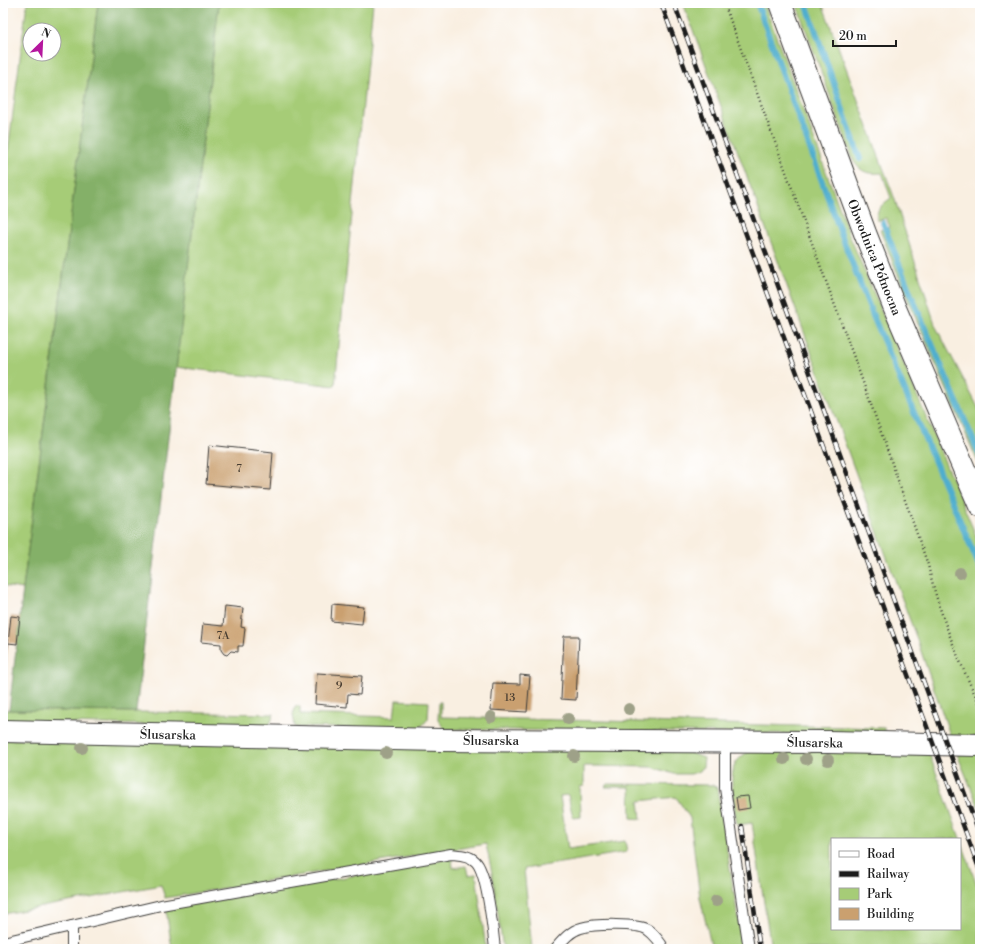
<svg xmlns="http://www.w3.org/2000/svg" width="983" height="952" font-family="'Libre Bodoni',serif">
<rect width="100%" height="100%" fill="#fff"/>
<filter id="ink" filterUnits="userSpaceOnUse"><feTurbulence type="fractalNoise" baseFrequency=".025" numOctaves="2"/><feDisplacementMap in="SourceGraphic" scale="8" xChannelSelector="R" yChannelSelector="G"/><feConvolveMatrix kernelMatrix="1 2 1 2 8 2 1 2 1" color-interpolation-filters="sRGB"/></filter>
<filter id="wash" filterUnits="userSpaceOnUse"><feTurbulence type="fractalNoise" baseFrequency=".012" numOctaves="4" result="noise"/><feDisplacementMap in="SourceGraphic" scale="16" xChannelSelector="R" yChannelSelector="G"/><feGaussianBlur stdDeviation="0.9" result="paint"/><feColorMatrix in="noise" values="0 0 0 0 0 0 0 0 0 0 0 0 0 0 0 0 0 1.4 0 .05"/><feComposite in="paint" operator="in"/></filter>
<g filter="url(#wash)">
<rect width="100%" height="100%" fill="#f9efe1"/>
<g fill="#a6cc77" stroke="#61744a" fill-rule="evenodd">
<path d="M27,3H98L23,589L3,586V190ZM30,30H54V54H30Z"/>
<polygon points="219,3 373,3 335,386 176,367"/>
<polygon points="683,3 764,3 851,239 980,545 980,737 950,735 915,634"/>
<path d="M796,3H822L894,197L936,327L980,411V467L908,300L880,230L890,227L886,218L877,221C875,209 883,204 891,198L882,173C868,174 862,173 854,162Z"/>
<polygon points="396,700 429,702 428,719 419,729 295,727 293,714 296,706 300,706 300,714 394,717"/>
<polygon points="439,702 441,702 441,717 884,728 886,735 444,729 438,719"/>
<polygon points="3,710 274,714 269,727 3,722"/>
<polygon points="3,739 680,749 704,758 703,767 700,771 691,774 674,774 652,767 584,766 584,786 580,787 581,817 573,818 568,795 560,796 568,849 625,841 627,852 524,869 532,949 503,949 493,878 486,844 165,898 161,885 3,914"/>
<path d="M753,749L929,753L980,893V949H771L752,823L737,825C735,808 726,773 738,760C742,755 748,752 753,749ZM832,839H960V929H832Z"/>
<polygon points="980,753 980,810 957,754"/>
<polygon points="608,784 714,785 717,788 743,949 712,949 700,898 690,818 676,797 639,801 641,819 631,818 630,787 605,787"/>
<polygon points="452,858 453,868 466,866 468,875 476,874 486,949 172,949 166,909"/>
</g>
<polygon fill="#84b068" stroke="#506642" points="98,3 219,3 136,712 9,710 23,589"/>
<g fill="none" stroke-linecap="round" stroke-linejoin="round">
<g stroke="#50aece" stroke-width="6">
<polyline points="757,3 844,242 873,316 980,568"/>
<polyline points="806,3 860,159"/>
<polyline points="883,223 912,297 980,456"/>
</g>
</g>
<g id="blocks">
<g fill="#caa06f">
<polygon points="209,445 273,452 270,490 206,484"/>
<polygon points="332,604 364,607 362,624 331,621"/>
<polygon points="225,606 243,608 241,627 245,628 243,646 238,646 238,652 231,651 227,655 224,654 221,650 221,644 201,642 203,624 223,626"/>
<polygon points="11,616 20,617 17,644 8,643"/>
<polygon points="564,636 579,636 576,700 561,699"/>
<polygon points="3,643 8,644 6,663 3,662"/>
<polygon points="317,673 362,676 360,695 348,694 347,707 315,704"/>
<polygon points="520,675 530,676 527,712 491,710 493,683 520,684"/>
<polygon points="748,796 750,808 738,810 736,797"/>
</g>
</g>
</g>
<g filter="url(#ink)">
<use href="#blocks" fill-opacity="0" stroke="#3d3c3a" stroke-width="1"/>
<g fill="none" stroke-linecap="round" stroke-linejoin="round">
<defs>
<g id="service">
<polyline points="725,742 725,788 749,949"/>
<polyline points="72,926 72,949"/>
<path d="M3,942L161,905L451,854C460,855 469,855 475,861C487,871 493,931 495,949"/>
<path d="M555,949C562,941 570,931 581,928C594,924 638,923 648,930C654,934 661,943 664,949"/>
</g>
<g id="tertiary">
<polyline points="780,3 865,233 894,306 980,506"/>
<polyline points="3,731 441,740 828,742 980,745"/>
</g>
</defs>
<use href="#service" stroke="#3d3c3a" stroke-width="12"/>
<use href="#tertiary" stroke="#3d3c3a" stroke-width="24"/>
<path stroke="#3d3c3a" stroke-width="2.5" stroke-dasharray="1 3" stroke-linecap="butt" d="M724,3L867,393L928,565C939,613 958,660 980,705"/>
<use href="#service" stroke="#fff" stroke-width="10"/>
<use href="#tertiary" stroke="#fff" stroke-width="22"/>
<defs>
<g id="rail">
<polyline points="661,3 980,871"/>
<polyline points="674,3 980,835"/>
<polyline points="742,826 760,949"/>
</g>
</defs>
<use href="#rail" stroke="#1c1c1c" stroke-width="4.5"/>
<use href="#rail" stroke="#fff" stroke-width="3" stroke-dasharray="9" stroke-linecap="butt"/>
</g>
<g fill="#9ea188">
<circle cx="960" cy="573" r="6"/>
<circle cx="629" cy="709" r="6"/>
<circle cx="491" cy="717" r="6"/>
<circle cx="568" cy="719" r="6"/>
<circle cx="82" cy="748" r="6"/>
<circle cx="386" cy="753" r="6"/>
<circle cx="574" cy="756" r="6"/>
<circle cx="784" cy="759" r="6"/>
<circle cx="806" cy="759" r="6"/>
<circle cx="828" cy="760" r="6"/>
<circle cx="716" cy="901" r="6"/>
</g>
</g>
<g text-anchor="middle" stroke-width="3" stroke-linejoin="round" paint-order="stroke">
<g font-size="11" fill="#483d31">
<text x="239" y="472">7</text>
<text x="223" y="639">7A</text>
<text x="339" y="689">9</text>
<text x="510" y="701">13</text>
</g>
<g font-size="13" fill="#1c1c1c" stroke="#fff">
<text transform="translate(875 257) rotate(68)" y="5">Obwodnica Północna</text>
<text transform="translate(168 734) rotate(1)" y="5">Ślusarska</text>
<text x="491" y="745">Ślusarska</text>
<text transform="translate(815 742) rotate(1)" y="5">Ślusarska</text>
</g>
</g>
<rect width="983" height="952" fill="none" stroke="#fff" stroke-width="16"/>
<rect x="831" y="838" width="130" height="92" fill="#ffffff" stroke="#a4a4a4"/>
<rect x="839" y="851" width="20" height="6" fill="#ffffff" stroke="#a4a4a4"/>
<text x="867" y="858" font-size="12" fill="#1c1c1c">Road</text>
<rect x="839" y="871" width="20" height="6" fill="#1c1c1c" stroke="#a4a4a4"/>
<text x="867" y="878" font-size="12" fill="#1c1c1c">Railway</text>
<rect x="839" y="888" width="20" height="12" fill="#a6cc77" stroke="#a4a4a4"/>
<text x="867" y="898" font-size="12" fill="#1c1c1c">Park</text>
<rect x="839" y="908" width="20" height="12" fill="#caa06f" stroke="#a4a4a4"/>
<text x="867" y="918" font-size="12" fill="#1c1c1c">Building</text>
<g transform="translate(42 42) rotate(24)"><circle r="19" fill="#ffffff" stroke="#a4a4a4"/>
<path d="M0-3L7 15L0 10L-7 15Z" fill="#b5179e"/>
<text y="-6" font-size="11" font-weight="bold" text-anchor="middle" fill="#1c1c1c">N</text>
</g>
<path d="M833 40v6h63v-6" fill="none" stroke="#1c1c1c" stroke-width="2"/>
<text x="839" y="40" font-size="12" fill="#1c1c1c" stroke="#ffffff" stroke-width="3" paint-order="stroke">20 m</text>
</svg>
